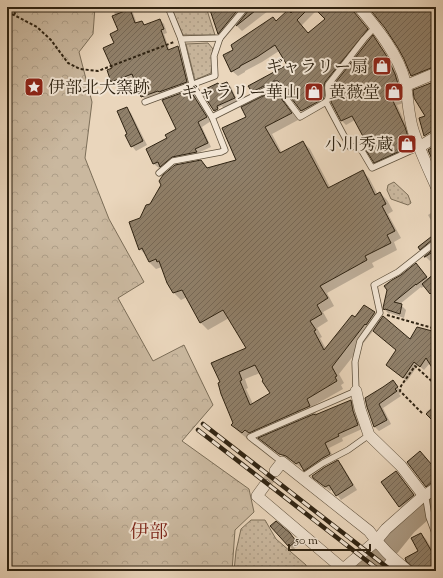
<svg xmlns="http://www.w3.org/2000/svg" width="443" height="578" font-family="'Sorts Mill Goudy','Noto Serif JP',serif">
<defs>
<pattern id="grass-dots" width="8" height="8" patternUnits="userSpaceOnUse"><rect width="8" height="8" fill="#cab89f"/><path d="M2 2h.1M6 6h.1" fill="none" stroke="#ae9e88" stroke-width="1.8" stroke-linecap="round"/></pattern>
<pattern id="forest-crowns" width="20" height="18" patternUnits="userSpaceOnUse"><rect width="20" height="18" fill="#cab89f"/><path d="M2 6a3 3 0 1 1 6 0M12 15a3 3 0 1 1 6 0" fill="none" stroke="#ae9e88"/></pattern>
<pattern id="building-hatch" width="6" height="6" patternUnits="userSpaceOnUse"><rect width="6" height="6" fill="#90806a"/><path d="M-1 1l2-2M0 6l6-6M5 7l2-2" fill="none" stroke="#766856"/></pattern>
</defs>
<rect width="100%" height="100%" fill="#ead6bc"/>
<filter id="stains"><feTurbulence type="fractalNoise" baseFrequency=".005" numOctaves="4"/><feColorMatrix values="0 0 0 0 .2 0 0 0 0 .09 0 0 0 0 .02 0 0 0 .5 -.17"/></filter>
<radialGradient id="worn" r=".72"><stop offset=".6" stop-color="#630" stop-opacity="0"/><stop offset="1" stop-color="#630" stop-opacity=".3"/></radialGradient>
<g fill="url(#grass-dots)" stroke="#7c6e58">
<polygon points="171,7 206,7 215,35 183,35"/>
<polygon points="208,43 213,49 211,73 195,80 186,44"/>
<polygon points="394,182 408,195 411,203 408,205 391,199 387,190 388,185"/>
<polygon points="251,520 265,520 276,539 306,565 307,571 234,571 236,551 241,529"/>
</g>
<polygon fill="url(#forest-crowns)" stroke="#7c6e58" points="7,7 95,7 93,34 79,52 92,102 85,158 109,219 144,282 118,298 153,361 184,345 213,405 182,441 249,489 254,512 235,530 232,571 7,571"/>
<g fill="#0003" fill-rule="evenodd">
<polygon points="113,7 140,7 140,8 132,10 137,24 142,22 146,26 160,20 164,24 167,33 164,34 170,51 178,48 182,52 190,86 146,100 142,96 135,78 116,86 112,82 108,71 114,69 115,43 119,31"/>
<polygon points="210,7 244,7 248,12 250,10 247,7 272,7 272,8 242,31 236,25 224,39 219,33"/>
<path d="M293,7H349L373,35L372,36L377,41L390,60L399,79L404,103L397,105L409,132L415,150L379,166L375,162L367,142L355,120L346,125L342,121L334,97L333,84L330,88L328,104L307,116L302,111L283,86H280L258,97L252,92L249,86L289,66L279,51L262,62L245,71V72L238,76L232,71L235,50L276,22ZM317,10L326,19L308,34L301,26Z"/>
<polygon points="375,7 436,7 436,72 416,81 411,76 405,59"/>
<polygon points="227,83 231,87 238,102 219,115 215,112 223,108 222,106 214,110"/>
<polygon points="190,91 195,95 211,121 202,127 211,147 198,153 200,156 176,161 165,170 161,167 159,168 154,164 147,150 168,139 177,130"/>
<path d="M275,92L282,99L298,120L272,134L282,153L303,142L310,149L330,187L362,171L369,178L378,195L380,193L387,200L393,211L388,214L401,238L394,242L397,250L372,263L374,267L327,293L334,306L323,312L328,321L317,328L322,337L320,338L326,349L355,319L364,306L375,313L381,320L410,340L430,331L436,320V372L430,363L424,370L418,365L407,381L387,365L397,350L373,331L339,374L344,383L341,385L343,389L313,406L317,415L351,401L355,405L362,429L342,438L343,441L329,448L334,459L309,475L305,470L303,467L301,468L292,461L285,458L264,443L260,438L257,439L249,440L239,432L232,425L234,423L222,394L247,349L229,318L208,330L201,323L187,297L181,300L174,293L162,267L156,269L149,262L147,256L140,249L141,219L151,204L201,161L209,169L237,160L248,118ZM260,373L271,393L253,404L246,389L248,388L245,379Z"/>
<polygon points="126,108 131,113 147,145 136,151 132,146 129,134"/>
<polygon points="434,211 436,213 436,229 428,215"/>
<polygon points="432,237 435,241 422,251 419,247"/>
<polygon points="436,249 436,259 435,257 430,261 426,257"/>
<polygon points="420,269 429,280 436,274 436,296 434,297 425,286 421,288 421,287 400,304 406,310 404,318 390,313 389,314 385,310 384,308"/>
<polygon points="397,386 401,392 399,394 401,396 383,408 391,424 379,431 374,426 368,407"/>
<polygon points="434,406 436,408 436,423 426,412"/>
<polygon points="424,457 435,469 434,470 436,472 436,487 431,490 426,486"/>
<polygon points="338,461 342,465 357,490 341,500 333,489 330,491 319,482"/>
<polygon points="402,479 420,502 406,513 399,506"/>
<polygon points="421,534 426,539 434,553 436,552 436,571 418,571"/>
<polygon points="293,538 299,545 293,550 289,546"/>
</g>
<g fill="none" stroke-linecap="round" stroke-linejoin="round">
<polyline stroke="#aa9982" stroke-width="19" points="364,571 390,547 407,526 436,500"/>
</g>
<g fill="url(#building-hatch)" stroke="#2f2312" fill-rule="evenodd">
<polygon points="209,7 240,7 218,34"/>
<polygon points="250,7 260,7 236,26 249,10"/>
<polygon points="297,7 310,7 297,20 308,33 325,19 313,7 352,7 354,12 368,29 325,82 324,87 324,96 323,99 301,111 278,81 274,81 252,92 248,86 287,65 275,45 257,57 240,66 240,67 231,72 223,55 233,50 231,45 273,17 276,21 288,10 291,13"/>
<polygon points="368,7 436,7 436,22 433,24 436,31 436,66 411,76 404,59 398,48 385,28"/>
<polygon points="130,9 135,23 142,21 144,25 160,19 164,29 161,30 168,50 178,46 187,82 159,92 158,91 141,97 132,74 111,82 107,70 112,68 103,48 114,43 110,34 118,30 112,16"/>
<polygon points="373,35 386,55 395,74 398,84 400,99 393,101 405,127 411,146 374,163 362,144 366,142 352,116 341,121 331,102 333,96 332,87"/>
<polygon points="436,81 436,130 432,131 424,136 419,118 425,116 414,98 413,90"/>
<polygon points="227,82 235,98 217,106 218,109 214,111 201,91 218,83 219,85"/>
<polygon points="190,90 207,117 198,122 208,143 195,149 197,152 172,157 160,167 158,162 153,164 146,149 167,138 165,135 176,129 162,100"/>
<path d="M275,90L292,113L265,127L280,153L303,141L328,188L363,170L375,195L380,192L386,204L382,206L395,231L387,235L391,243L365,256L367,260L320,286L328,298L317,305L322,314L310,321L316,330L314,331L324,350L352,315L355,317L364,305L375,312L366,325L365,324L332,367L337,376L335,377L337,381L307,399L310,406L249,433L245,430L242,433L231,425L233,423L221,394L218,383L220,382L211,363L246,348L223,310L200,323L182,290L173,293L167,283L159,261L157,262L156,259L149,262L142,248L139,250L129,222L140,218L146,205L150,204L161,185L159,181L163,175L175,165L201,160L207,168L236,160L222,128L246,117L241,107ZM255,365L263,380L262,381L270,393L250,405L240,381L242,380L239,372Z"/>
<polygon points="127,107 143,141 131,147 125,135 127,134 117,111"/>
<polygon points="436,145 436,168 428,150"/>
<polygon points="436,233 436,238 433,239 420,250 418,247"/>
<polygon points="436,247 436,261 431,253 425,257 424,257"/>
<polygon points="416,263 427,277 416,285 416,284 394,302 402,304 400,314 385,309 384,310 383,308 387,290 384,286 392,280 401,275"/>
<polygon points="436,272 436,288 430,294 422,284"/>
<polygon points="383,316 410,339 417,327 436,332 436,374 426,358 420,367 414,362 403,378 386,365 396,350 373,331"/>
<polygon points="393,380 398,387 395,389 397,391 379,404 387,420 374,427 367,407 365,398 383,387"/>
<polygon points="351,400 353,411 358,425 338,434 339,436 325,443 330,454 321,459 304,471 299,462 296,464 286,456 279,454 258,438 314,414 315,415"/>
<polygon points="436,405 436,424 426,414"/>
<polygon points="420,451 432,465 431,465 436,472 436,481 432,482 426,487 407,462"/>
<polygon points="338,460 353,485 336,496 329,485 325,487 313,478 312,476 325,467"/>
<polygon points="396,471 414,495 399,507 381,482"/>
<polygon points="276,521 290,533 296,541 289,547 270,526"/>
<polygon points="421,533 436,559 436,571 417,571 406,561 405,558 418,551 411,538"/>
</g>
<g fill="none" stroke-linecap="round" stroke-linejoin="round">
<polyline stroke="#c5b29a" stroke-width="11" stroke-dasharray="11 5.5" stroke-linecap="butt" points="265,485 275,471"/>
<defs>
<g id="service">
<polyline points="168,7 181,39 192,84 212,117"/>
<polyline points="181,39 220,38"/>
<polyline points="145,102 215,76 214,56 220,38 246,7"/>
<path d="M326,102C331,97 327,91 328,85L364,39L375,27"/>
<polyline points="159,173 173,161 221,152 225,150 212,117 276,85 300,117 326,102 350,147 359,146 372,168 419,147"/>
<polyline points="282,462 250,437 356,391 355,362 360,341 380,313 374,285 398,272 436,242"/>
<polyline points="302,477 323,463 348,450 369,435"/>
<polyline points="424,496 426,499 429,517 436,536"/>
</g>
<g id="minor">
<path d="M359,7C376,27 399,55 405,82C408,97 408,114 413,130C419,149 428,168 436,186"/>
<polyline points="405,86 436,73"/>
<polyline points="419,147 436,137"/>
<polyline points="356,391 360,409 369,435 401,466 424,496"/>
<path d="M275,471L282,462L369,531C381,548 392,558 408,571"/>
<polyline points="265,485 257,496 343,569"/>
<polyline points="341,571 376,541 386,529 421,498 436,488"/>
<polyline points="384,571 393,560"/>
</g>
</defs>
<use href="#service" stroke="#5e503c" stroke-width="7"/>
<use href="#minor" stroke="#5e503c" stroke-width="12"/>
<g stroke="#2f2312" stroke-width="2" stroke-dasharray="3 2" stroke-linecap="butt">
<polyline points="7,13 14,15 37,27 51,40 68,63 80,69 98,71 174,42"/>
<polyline points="14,15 18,7"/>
<polyline points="387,315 436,329"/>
<polyline points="422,413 400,391 401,386 415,366 436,385"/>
</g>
<use href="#service" stroke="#f1e4d3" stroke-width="5.5"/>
<use href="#minor" stroke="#f1e4d3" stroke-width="11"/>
<defs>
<g id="rail">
<polyline points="203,424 392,571"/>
<polyline points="198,430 380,571"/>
</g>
</defs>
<use href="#rail" stroke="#2f2312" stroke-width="4.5"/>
<use href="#rail" stroke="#f1e4d3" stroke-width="3" stroke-dasharray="9" stroke-linecap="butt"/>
</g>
<defs>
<symbol id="shop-square" viewBox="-11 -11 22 22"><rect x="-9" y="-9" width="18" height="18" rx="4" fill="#8f2418" stroke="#f1e4d3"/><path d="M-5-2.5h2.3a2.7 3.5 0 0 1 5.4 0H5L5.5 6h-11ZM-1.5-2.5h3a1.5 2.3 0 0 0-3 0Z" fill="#fff"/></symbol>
<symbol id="sight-square" viewBox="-11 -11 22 22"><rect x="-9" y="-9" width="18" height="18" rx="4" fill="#8f2418" stroke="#f1e4d3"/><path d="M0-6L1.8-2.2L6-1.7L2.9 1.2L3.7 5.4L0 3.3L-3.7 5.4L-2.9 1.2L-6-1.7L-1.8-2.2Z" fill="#fff"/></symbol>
</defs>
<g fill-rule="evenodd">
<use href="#shop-square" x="371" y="55" width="22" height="22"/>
<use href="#sight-square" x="23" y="76" width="22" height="22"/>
<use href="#shop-square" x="303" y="81" width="22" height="22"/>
<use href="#shop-square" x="383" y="81" width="22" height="22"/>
<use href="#shop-square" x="396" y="133" width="22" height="22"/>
</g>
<g text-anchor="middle" stroke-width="4" stroke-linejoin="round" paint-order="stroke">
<g font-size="17" fill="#2f2312" stroke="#f1e4d3" text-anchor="end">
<text x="368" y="72">ギャラリー扇</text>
<text x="48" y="93" text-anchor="start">伊部北大窯跡</text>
<text x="300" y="98">ギャラリー華山</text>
<text x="380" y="98">黄薇堂</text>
<text x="393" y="150">小川秀蔵</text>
</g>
<g font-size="19" fill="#7a1f14" stroke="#f1e4d3">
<text x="149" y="538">伊部</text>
</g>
</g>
<rect width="443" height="578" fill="none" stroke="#ead6bc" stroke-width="24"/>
<rect x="8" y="8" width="427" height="562" fill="none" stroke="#2f2312" stroke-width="2"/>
<rect x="12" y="12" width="419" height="554" fill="none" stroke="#2f2312"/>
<path d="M289 544v6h81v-6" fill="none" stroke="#2f2312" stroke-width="2"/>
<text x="295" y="544" font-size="12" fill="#2f2312" stroke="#f1e4d3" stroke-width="3" paint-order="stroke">50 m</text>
<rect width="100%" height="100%" filter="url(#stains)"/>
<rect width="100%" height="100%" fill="url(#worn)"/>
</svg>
